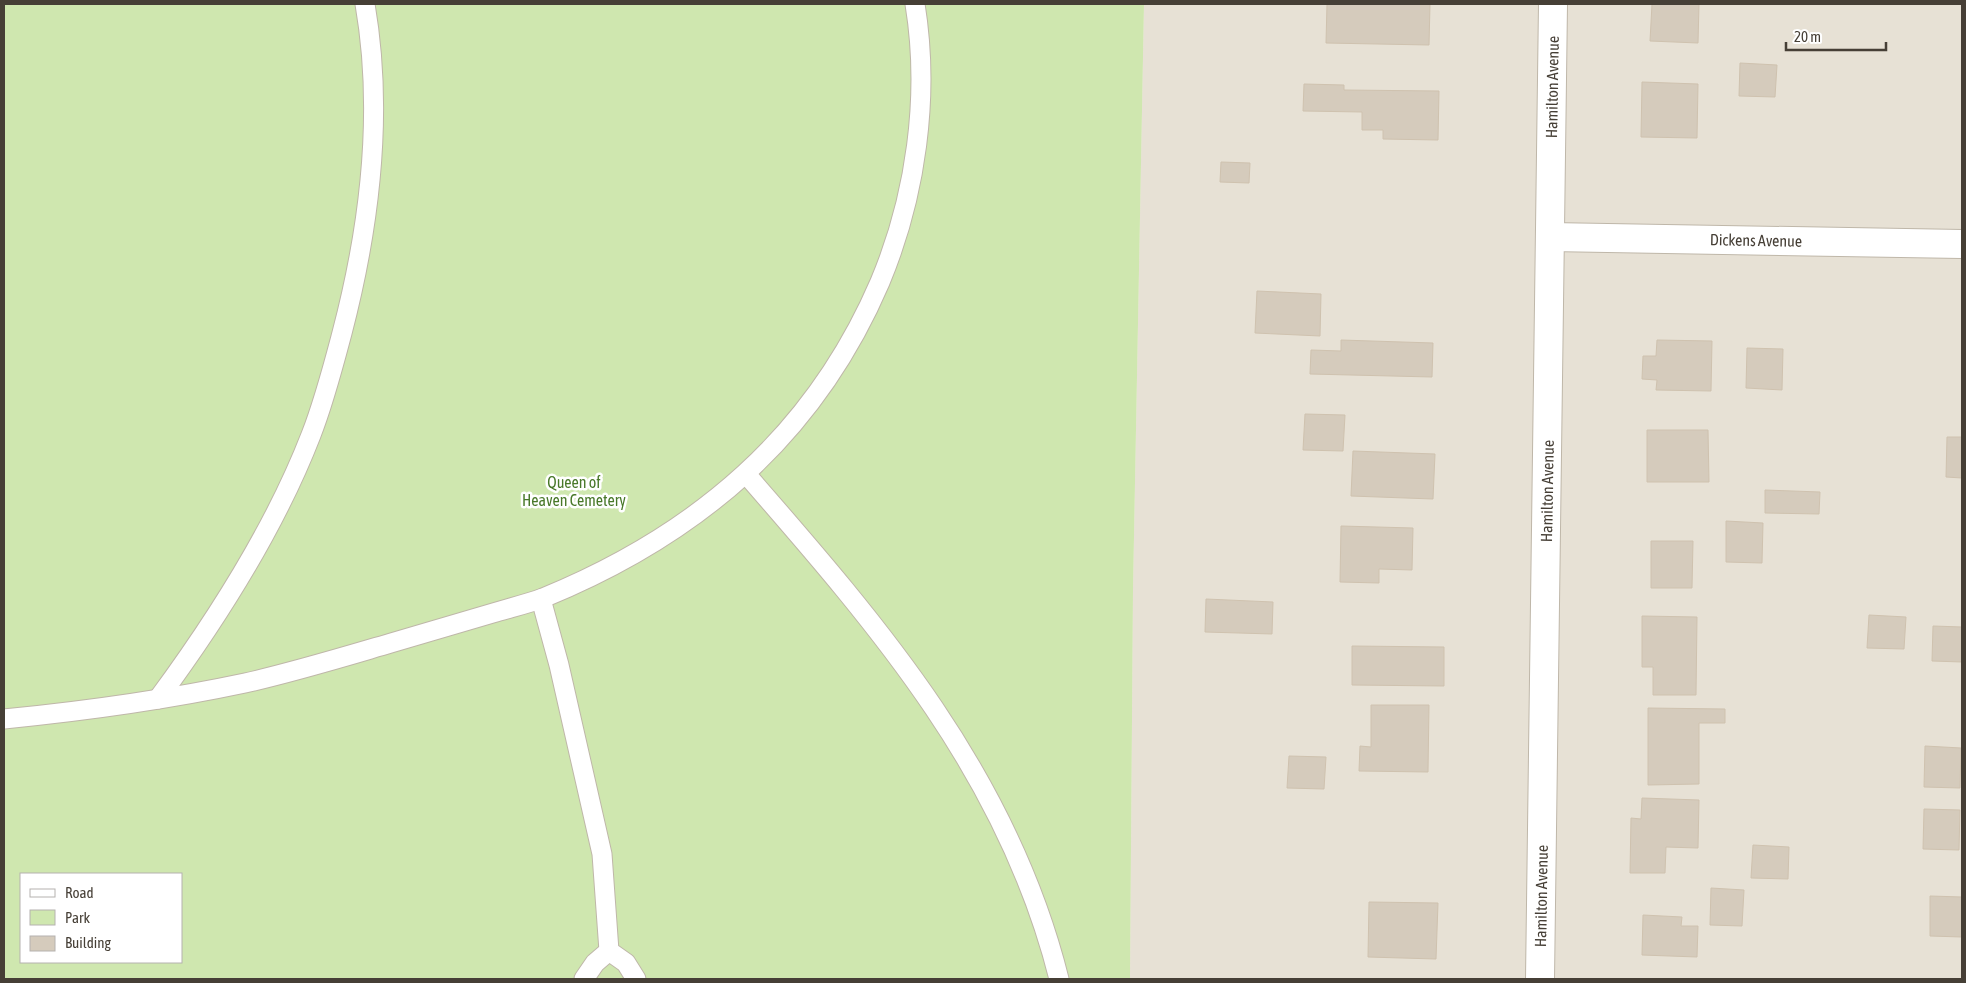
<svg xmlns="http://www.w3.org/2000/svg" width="1966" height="983" font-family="'Asap Condensed',sans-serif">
<rect width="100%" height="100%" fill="#f3efe6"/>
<polygon fill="#e7e1d5" points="1144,4 1962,4 1962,979 1130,979 1133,590"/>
<path fill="#cfe7af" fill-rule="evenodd" d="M4,4H1144L1133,590L1130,979H4ZM21,874H181V962H21Z"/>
<g fill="#d5cbbc" stroke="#cfc2af">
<polygon points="1327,4 1430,4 1429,45 1326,43"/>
<polygon points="1652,4 1699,4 1698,43 1650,41"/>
<polygon points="1740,63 1777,65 1775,97 1739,96"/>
<polygon points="1642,82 1698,84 1697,138 1641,137"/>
<polygon points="1304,84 1344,85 1344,90 1439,91 1438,140 1383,139 1383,130 1362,130 1362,112 1303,111"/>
<polygon points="1221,162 1250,163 1249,183 1220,182"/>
<polygon points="1257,291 1321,294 1320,336 1255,333"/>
<polygon points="1341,340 1433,343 1432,377 1310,374 1311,350 1341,351"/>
<polygon points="1657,340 1712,341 1711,391 1656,390 1657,380 1642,379 1643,356 1656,356"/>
<polygon points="1747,348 1783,349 1782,390 1746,388"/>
<polygon points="1305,414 1345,415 1343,451 1303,450"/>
<polygon points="1647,430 1708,430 1709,482 1647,482"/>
<polygon points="1947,437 1962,437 1962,478 1946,477"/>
<polygon points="1353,451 1435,454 1433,499 1351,496"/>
<polygon points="1765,490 1820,492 1819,514 1765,513"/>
<polygon points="1726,521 1763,523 1762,563 1726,562"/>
<polygon points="1341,526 1413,528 1412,570 1379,569 1379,583 1340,582"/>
<polygon points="1651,541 1693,541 1692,588 1651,588"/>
<polygon points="1206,599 1273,602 1272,634 1205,632"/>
<polygon points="1869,615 1906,617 1904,649 1867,648"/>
<polygon points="1642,616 1697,617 1696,695 1653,695 1653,667 1642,667"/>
<polygon points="1933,626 1962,627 1962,662 1932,661"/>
<polygon points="1352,646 1444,647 1444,686 1352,685"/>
<polygon points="1371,705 1429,705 1428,772 1359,771 1360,746 1371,747"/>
<polygon points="1648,708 1725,709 1725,723 1699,723 1699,784 1648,785"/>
<polygon points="1925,746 1961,748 1960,788 1924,787"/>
<polygon points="1289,756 1326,757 1324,789 1287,788"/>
<polygon points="1642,798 1699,800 1698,848 1666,847 1665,873 1630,873 1631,818 1641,819"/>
<polygon points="1924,809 1960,810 1959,850 1923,849"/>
<polygon points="1753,845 1789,847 1788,879 1751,878"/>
<polygon points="1711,888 1744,890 1742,926 1710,925"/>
<polygon points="1930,896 1962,897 1962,937 1930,936"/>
<polygon points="1369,902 1438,903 1436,959 1368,957"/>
<polygon points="1643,915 1682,917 1681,926 1698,926 1697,957 1642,955"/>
</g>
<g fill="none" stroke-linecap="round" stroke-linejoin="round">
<defs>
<g id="service">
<path d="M746,474C881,629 1008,775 1059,979"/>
<polyline points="541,599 559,665 602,854 609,951 626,963 636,979"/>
<path d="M158,699C217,619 275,528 311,435C324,402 333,367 342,333C370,226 384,114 365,4"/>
<path d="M4,719C85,711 165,700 245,683C294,672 343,657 391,643C425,633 459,623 493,613C509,608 527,604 543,598C697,535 814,436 880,282C916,196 930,96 915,4"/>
<polyline points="584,979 595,963 609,951"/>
</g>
<g id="minor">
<polyline points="1550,237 1962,244"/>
<polyline points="1540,979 1553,4"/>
</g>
</defs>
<use href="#service" stroke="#bfb7a9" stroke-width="21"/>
<use href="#minor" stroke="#bfb7a9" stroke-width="30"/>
<use href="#service" stroke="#fff" stroke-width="19"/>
<use href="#minor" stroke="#fff" stroke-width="28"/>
</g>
<g text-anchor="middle" stroke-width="5" stroke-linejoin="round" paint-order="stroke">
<g font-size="16" fill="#463f36" stroke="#fff">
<text transform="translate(1552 87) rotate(-89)" y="6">Hamilton Avenue</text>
<text transform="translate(1756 240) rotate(1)" y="6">Dickens Avenue</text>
<text transform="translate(1547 491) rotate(-89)" y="6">Hamilton Avenue</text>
<text transform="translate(1541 896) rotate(-89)" y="6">Hamilton Avenue</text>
</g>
<g font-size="16" fill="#487829" stroke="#fff">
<text x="574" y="488">Queen of<tspan x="574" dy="18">Heaven Cemetery</tspan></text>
</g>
</g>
<rect width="1966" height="983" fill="none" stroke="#463f36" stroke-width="10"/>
<rect x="20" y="873" width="162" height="90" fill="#ffffff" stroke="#b5b2af"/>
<rect x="30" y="889" width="25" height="8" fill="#ffffff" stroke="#b5b2af"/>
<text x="65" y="898" font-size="15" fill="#463f36">Road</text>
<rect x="30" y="910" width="25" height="15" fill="#cfe7af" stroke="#b5b2af"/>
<text x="65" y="923" font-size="15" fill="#463f36">Park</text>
<rect x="30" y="936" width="25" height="15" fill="#d5cbbc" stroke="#b5b2af"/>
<text x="65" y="948" font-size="15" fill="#463f36">Building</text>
<path d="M1786 42v8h100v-8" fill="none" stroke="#463f36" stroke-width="2.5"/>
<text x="1794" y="42" font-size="15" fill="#463f36" stroke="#ffffff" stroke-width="4" paint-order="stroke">20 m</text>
</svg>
